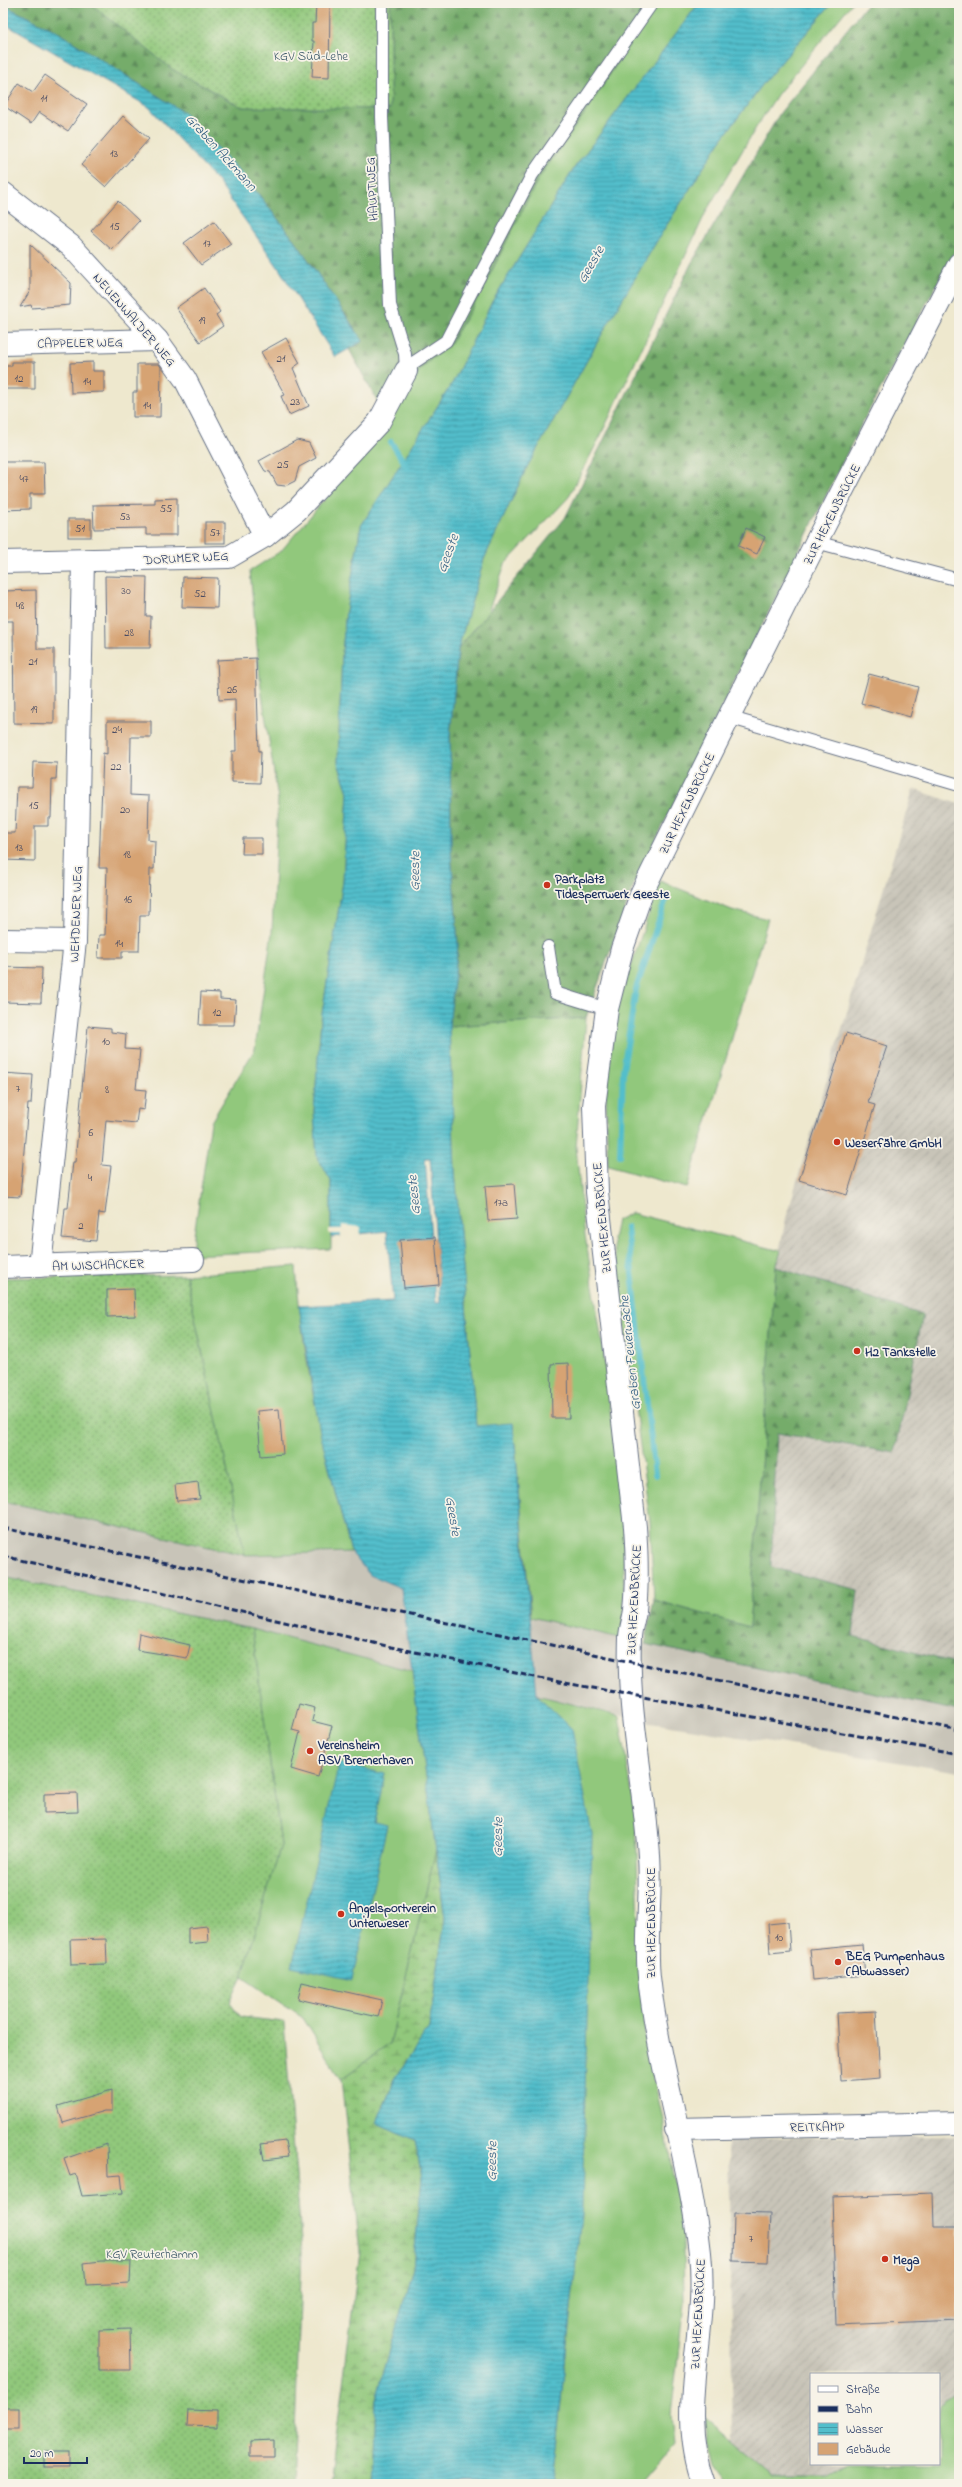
<svg xmlns="http://www.w3.org/2000/svg" width="962" height="2487" font-family="'Indie Flower',sans-serif">
<defs>
<pattern id="industrial-furrows" width="10" height="10" patternUnits="userSpaceOnUse"><rect width="10" height="10" fill="#c8c4b8"/><path d="M-1 1l2-2M0 10L10 0M9 11l2-2" fill="none" stroke="#aba9a1"/></pattern>
<pattern id="forest-firs" width="22" height="20" patternUnits="userSpaceOnUse"><rect width="22" height="20" fill="#74ac6b"/><path d="M5 1l3.5 6h-7zM16 11l3.5 6h-7z" fill="#5e8c5b"/></pattern>
<pattern id="wetland-marsh" width="20" height="14" patternUnits="userSpaceOnUse"><rect width="20" height="14" fill="#91c87b"/><path d="M1 5h8M5 5V1M11 12h8M15 12V8" fill="none" stroke="#76a368"/></pattern>
<pattern id="garden-dots" width="8" height="8" patternUnits="userSpaceOnUse"><rect width="8" height="8" fill="#91c87b"/><path d="M2 2h.1M6 6h.1" fill="none" stroke="#76a368" stroke-width="1.8" stroke-linecap="round"/></pattern>
<pattern id="water-rules" width="6" height="5" patternUnits="userSpaceOnUse"><rect width="6" height="5" fill="#52becb"/><path d="M0 2.5h6" fill="none" stroke="#439ba8"/></pattern>
</defs>
<rect width="100%" height="100%" fill="#f7f3e8"/>
<filter id="ink" filterUnits="userSpaceOnUse"><feTurbulence type="fractalNoise" baseFrequency=".025" numOctaves="2"/><feDisplacementMap in="SourceGraphic" scale="8" xChannelSelector="R" yChannelSelector="G"/><feConvolveMatrix kernelMatrix="1 2 1 2 8 2 1 2 1" color-interpolation-filters="sRGB"/></filter>
<filter id="wash" filterUnits="userSpaceOnUse"><feTurbulence type="fractalNoise" baseFrequency=".012" numOctaves="4" result="noise"/><feDisplacementMap in="SourceGraphic" scale="16" xChannelSelector="R" yChannelSelector="G"/><feGaussianBlur stdDeviation="0.9" result="paint"/><feColorMatrix in="noise" values="0 0 0 0 0 0 0 0 0 0 0 0 0 0 0 0 0 1.4 0 .05"/><feComposite in="paint" operator="in"/></filter>
<g filter="url(#wash)">
<rect width="100%" height="100%" fill="#eee8ce"/>
<g fill="url(#industrial-furrows)">
<polygon points="913,789 959,804 959,1664 853,1636 771,1567 777,1433 895,1453 923,1315 776,1267 786,1218"/>
<polygon points="959,2136 959,2389 939,2405 939,2374 811,2374 811,2464 848,2464 828,2475 773,2475 733,2442 728,2138"/>
</g>
<g fill="#c8c4b8">
<polygon points="3,1501 245,1555 351,1552 370,1575 401,1588 412,1671 252,1629 3,1577"/>
<polygon points="531,1617 645,1644 959,1711 959,1772 658,1724 537,1695"/>
</g>
<g fill="#91c87b" stroke="#567c6c">
<polygon points="659,3 699,3 575,167 492,302 453,382 361,526 346,611 342,653 338,763 348,792 343,882 321,1020 314,1111 317,1157 331,1181 331,1249 191,1255 211,1122 255,1049 272,932 278,799 261,688 250,571 281,551 389,423 421,368 450,344 481,292 538,179 589,107 642,24"/>
<polygon points="832,3 852,3 777,95 757,126 707,210 600,437 568,498 505,564 488,612 458,649 484,559 527,467 603,332 661,234 719,143 765,81"/>
<polygon points="660,881 732,910 768,919 687,1188 608,1166 606,1095 615,1013"/>
<polygon points="586,1018 576,1147 584,1229 603,1348 624,1531 624,1639 531,1617 513,1424 476,1427 455,1171 449,1026"/>
<polygon points="632,1213 781,1251 776,1267 749,1627 654,1600 650,1522 613,1239 617,1220"/>
<path d="M296,1266C302,1364 326,1458 351,1552L245,1555L186,1275Z"/>
<polygon points="252,1629 412,1671 436,1850 390,2044 341,2079 303,2018 242,1977 281,1845"/>
<polygon points="537,1695 619,1716 636,1816 640,1970 647,2046 666,2134 683,2234 684,2303 671,2416 674,2443 640,2484 552,2484 582,2205"/>
<polygon points="959,2389 959,2484 727,2484 714,2466 702,2415 773,2475 828,2475 848,2464 939,2464 939,2405"/>
</g>
<g fill="url(#forest-firs)" stroke="#486e64">
<polygon points="3,3 90,3 172,69 242,107 390,109 390,3 659,3 642,24 589,107 538,179 481,292 450,344 421,368 389,423 349,349 363,341 298,245 244,176 183,112 54,30 3,5"/>
<polygon points="868,3 959,3 959,243 860,427 635,882 586,1018 449,1026 458,945 451,853 450,735 458,649 565,518 691,264 780,113"/>
<polygon points="776,1267 923,1315 895,1453 777,1433 771,1567 858,1590 853,1636 959,1664 959,1711 645,1644 654,1600 749,1627"/>
</g>
<polygon fill="url(#wetland-marsh)" stroke="#567c6c" points="436,1850 445,1919 429,2028 395,2079 377,2123 415,2140 422,2178 413,2268 376,2400 373,2484 330,2484 360,2251 341,2079 390,2044"/>
<g fill="url(#garden-dots)" stroke="#567c6c">
<polygon points="90,3 390,3 390,109 242,107 172,69"/>
<polygon points="186,1275 245,1555 3,1501 3,1278"/>
<polygon points="3,1577 252,1629 281,1845 242,1977 230,2002 241,2017 284,2022 302,2252 293,2484 3,2484"/>
</g>
<g fill="url(#water-rules)" stroke="#367694" fill-rule="evenodd">
<path d="M699,3H832L765,81L719,143L661,234L603,332L527,467L484,559L458,649L450,735L451,853L458,945L449,1026L455,1171L476,1426L513,1423L537,1695L572,1729L592,1835L582,2205L552,2484H373L376,2400L413,2268L422,2178L415,2140L377,2123L395,2079L429,2028L445,1919L401,1588L370,1575L351,1552L320,1432L299,1306L393,1301L387,1231L331,1237V1181L317,1157L314,1111L321,1020L343,882L348,792L338,763L342,653L346,611L361,526L453,382L492,302L575,167ZM425,1158H430L440,1303H436Z"/>
<polygon points="3,5 54,30 183,112 244,176 298,245 363,341 335,357 278,267 218,182 149,107 3,23"/>
<polygon points="339,1763 385,1774 374,1822 387,1825 352,1980 292,1966"/>
</g>
<polygon fill="#eee8ce" points="342,1225 361,1227 360,1236 344,1238 341,1237 341,1234 329,1234 329,1229 342,1229"/>
<g fill="none" stroke-linecap="round" stroke-linejoin="round">
<g stroke="#52becb" stroke-width="6">
<polyline points="391,442 407,467"/>
<polyline points="620,1155 623,1070 636,989 666,899"/>
<polyline points="627,1228 655,1475"/>
</g>
</g>
<g id="blocks">
<g fill="#d6a373">
<polygon points="316,3 330,3 329,78 312,77 314,41 312,41 312,23 315,23"/>
<polygon points="45,75 87,104 68,131 39,112 31,124 4,106 19,83 33,92"/>
<polygon points="123,116 149,139 106,187 81,165"/>
<polygon points="118,201 139,221 112,250 91,231"/>
<polygon points="214,221 231,244 201,265 184,243"/>
<polygon points="30,244 71,283 70,305 32,308 31,305 20,307 30,291"/>
<polygon points="204,288 220,312 216,315 223,326 200,342 176,308"/>
<polygon points="286,338 300,363 293,368 309,406 289,415 281,396 285,395 261,352"/>
<polygon points="12,362 35,362 35,389 3,389 3,366 12,366"/>
<polygon points="93,362 93,371 104,371 104,392 71,393 70,363"/>
<polygon points="137,364 159,364 161,367 160,417 133,417 133,392 137,392"/>
<polygon points="297,440 309,443 316,458 299,467 295,481 285,486 277,485 270,472 265,471 259,461"/>
<polygon points="3,462 44,462 45,494 30,494 30,509 3,510"/>
<polygon points="177,498 177,535 146,535 146,528 94,529 93,505 155,504 155,499"/>
<rect x="68" y="519" width="23" height="18"/>
<rect x="205" y="522" width="20" height="21"/>
<polygon points="746,528 765,537 757,554 738,546"/>
<polygon points="105,576 147,577 146,616 151,616 150,648 106,648"/>
<polygon points="183,577 218,578 217,608 182,607"/>
<polygon points="36,590 37,649 54,649 54,724 14,723 13,621 3,621 3,591"/>
<polygon points="256,658 259,751 261,751 260,783 232,782 232,751 236,751 235,699 219,700 217,660"/>
<polygon points="869,674 918,687 910,717 861,703"/>
<polygon points="107,721 151,721 151,737 131,737 130,795 149,796 148,840 155,841 154,869 150,869 149,915 140,915 139,951 122,951 122,958 98,958 99,935 105,935 107,868 99,868 103,753 107,754"/>
<polygon points="33,762 57,763 56,779 52,779 51,818 48,818 48,826 35,826 35,861 3,860 3,833 15,833 17,787 32,787"/>
<polygon points="243,838 262,838 262,854 242,854"/>
<polygon points="3,967 42,968 41,1003 3,1002"/>
<polygon points="201,992 220,993 220,999 236,1000 234,1025 199,1025"/>
<polygon points="88,1026 111,1028 111,1032 126,1034 125,1049 140,1050 136,1089 146,1090 144,1110 138,1109 136,1123 106,1120 102,1165 111,1166 105,1214 99,1213 96,1241 62,1238 65,1208 68,1208 73,1162 75,1162"/>
<polygon points="846,1033 887,1046 868,1103 875,1105 847,1195 799,1180"/>
<polygon points="3,1073 33,1075 31,1104 28,1104 20,1197 3,1196"/>
<polygon points="514,1184 517,1219 488,1221 485,1186"/>
<polygon points="435,1237 439,1285 404,1288 400,1240"/>
<polygon points="134,1289 135,1316 107,1317 107,1290"/>
<polygon points="568,1363 569,1418 552,1418 551,1364"/>
<polygon points="279,1409 283,1454 261,1456 257,1411"/>
<polygon points="198,1482 200,1499 177,1501 175,1485"/>
<polygon points="139,1633 190,1645 187,1658 137,1650"/>
<polygon points="299,1704 315,1708 312,1721 332,1726 318,1777 291,1769 300,1732 292,1730"/>
<polygon points="77,1793 78,1812 44,1813 44,1794"/>
<polygon points="788,1922 790,1951 770,1953 768,1924"/>
<polygon points="207,1926 208,1942 188,1944 188,1928"/>
<polygon points="106,1939 107,1964 71,1965 70,1940"/>
<polygon points="862,1944 865,1975 813,1980 810,1949"/>
<polygon points="302,1982 382,2000 378,2017 298,1999"/>
<polygon points="876,2011 880,2078 841,2081 837,2013"/>
<polygon points="112,2090 112,2111 104,2111 63,2123 58,2106"/>
<polygon points="285,2141 288,2157 264,2160 261,2144"/>
<polygon points="107,2144 108,2176 121,2175 123,2193 82,2196 76,2174 70,2176 64,2159"/>
<polygon points="933,2193 934,2227 959,2227 959,2320 836,2325 832,2197"/>
<polygon points="734,2213 770,2214 768,2262 733,2261"/>
<polygon points="101,2261 131,2261 130,2283 86,2285 84,2263"/>
<polygon points="130,2329 131,2370 99,2370 99,2330"/>
<rect x="3" y="2408" width="16" height="21"/>
<polygon points="188,2410 217,2411 217,2427 187,2426"/>
<polygon points="274,2440 274,2457 250,2457 250,2441"/>
<rect x="45" y="2451" width="24" height="16"/>
</g>
</g>
</g>
<g filter="url(#ink)">
<use href="#blocks" fill-opacity="0" stroke="#657085" stroke-width="1"/>
<g fill="none" stroke-linecap="round" stroke-linejoin="round">
<defs>
<g id="service">
<polyline points="382,3 382,117 390,305 405,354 406,371"/>
<polyline points="406,371 413,363 446,341 532,175 652,3"/>
<polyline points="816,542 959,580"/>
<polyline points="728,717 959,785"/>
<polyline points="548,947 555,993 607,1009"/>
</g>
<g id="minor">
<polyline points="3,193 71,246 157,340 185,379 265,536"/>
<polyline points="3,344 157,340"/>
<polyline points="3,562 229,557 265,536 296,511 379,422 406,371"/>
<polyline points="3,940 75,941"/>
<polyline points="40,1266 75,941 83,561"/>
<polyline points="3,1267 193,1260"/>
<polyline points="676,2129 959,2123"/>
<path d="M704,2484C675,2409 709,2331 700,2253C690,2160 659,2070 649,1977C645,1937 652,1896 649,1856C644,1783 627,1712 630,1638C630,1629 634,1619 635,1610C638,1582 637,1555 635,1527L597,1192L594,1106L607,1009L622,949L642,892L816,542L959,264"/>
</g>
</defs>
<use href="#service" stroke="#657085" stroke-width="14"/>
<use href="#minor" stroke="#657085" stroke-width="24"/>
<use href="#service" stroke="#fff" stroke-width="12"/>
<use href="#minor" stroke="#fff" stroke-width="22"/>
<g stroke="#1b2f5e" stroke-width="3" stroke-dasharray="6 3" stroke-linecap="butt">
<path d="M3,1528C322,1596 640,1665 959,1730"/>
<polyline points="3,1556 391,1647 554,1681 959,1754"/>
</g>
</g>
</g>
<g fill="#c8321e" stroke="#f7f3e8" stroke-width="1.5">
<circle cx="547" cy="885" r="4"/>
<circle cx="837" cy="1142" r="4"/>
<circle cx="857" cy="1351" r="4"/>
<circle cx="310" cy="1751" r="4"/>
<circle cx="341" cy="1914" r="4"/>
<circle cx="838" cy="1962" r="4"/>
<circle cx="885" cy="2259" r="4"/>
</g>
<g text-anchor="middle" stroke-width="3.5" stroke-linejoin="round" paint-order="stroke">
<g font-size="11" fill="#4a4c63">
<text x="44" y="102">11</text>
<text x="114" y="157">13</text>
<text x="115" y="230">15</text>
<text x="207" y="247">17</text>
<text x="202" y="324">19</text>
<text x="281" y="362">21</text>
<text x="19" y="382">12</text>
<text x="87" y="385">14</text>
<text x="295" y="405">23</text>
<text x="147" y="409">14</text>
<text x="283" y="468">25</text>
<text x="24" y="482">47</text>
<text x="166" y="512">55</text>
<text x="125" y="520">53</text>
<text x="80" y="532">51</text>
<text x="215" y="536">57</text>
<text x="126" y="594">30</text>
<text x="200" y="597">52</text>
<text x="20" y="609">48</text>
<text x="129" y="636">28</text>
<text x="33" y="665">21</text>
<text x="232" y="693">26</text>
<text x="34" y="713">19</text>
<text x="117" y="733">24</text>
<text x="116" y="770">22</text>
<text x="34" y="809">15</text>
<text x="125" y="813">20</text>
<text x="19" y="851">13</text>
<text x="127" y="858">18</text>
<text x="128" y="903">16</text>
<text x="119" y="947">14</text>
<text x="217" y="1016">12</text>
<text x="106" y="1045">10</text>
<text x="18" y="1092">7</text>
<text x="107" y="1093">8</text>
<text x="91" y="1136">6</text>
<text x="90" y="1181">4</text>
<text x="501" y="1206">17a</text>
<text x="81" y="1229">2</text>
<text x="779" y="1941">10</text>
<text x="751" y="2242">7</text>
</g>
<g font-size="13" fill="#385565" stroke="#f7f3e8">
<text x="311" y="60">KGV Süd-Lehe</text>
<text x="152" y="2258">KGV Reuterhamm</text>
</g>
<g font-size="13" fill="#1b2f5e" stroke="#f7f3e8">
<text transform="translate(371 189) rotate(-93)" y="5">HAUPTWEG</text>
<text transform="translate(135 319) rotate(49)" y="5">NEUENWALDER WEG</text>
<text transform="translate(80 342) rotate(-1)" y="5">CAPPELER WEG</text>
<text transform="translate(831 514) rotate(-63)" y="5">ZUR HEXENBRÜCKE</text>
<text transform="translate(186 557) rotate(-3)" y="5">DORUMER WEG</text>
<text transform="translate(686 803) rotate(-64)" y="5">ZUR HEXENBRÜCKE</text>
<text transform="translate(75 914) rotate(-88)" y="5">WEHDENER WEG</text>
<text transform="translate(601 1218) rotate(-95)" y="5">ZUR HEXENBRÜCKE</text>
<text transform="translate(98 1264) rotate(-2)" y="5">AM WISCHACKER</text>
<text transform="translate(633 1600) rotate(-87)" y="5">ZUR HEXENBRÜCKE</text>
<text transform="translate(650 1923) rotate(-90)" y="5">ZUR HEXENBRÜCKE</text>
<text transform="translate(817 2126) rotate(-1)" y="5">REITKAMP</text>
<text transform="translate(697 2314) rotate(-87)" y="5">ZUR HEXENBRÜCKE</text>
</g>
<g font-size="13" font-weight="bold" fill="#1b2f5e" stroke="#f7f3e8" text-anchor="start">
<text x="555" y="883">Parkplatz<tspan x="555" dy="15">Tidesperrwerk Geeste</tspan></text>
<text x="845" y="1147">Weserfähre GmbH</text>
<text x="865" y="1356">H2 Tankstelle</text>
<text x="318" y="1749">Vereinsheim<tspan x="318" dy="15">ASV Bremerhaven</tspan></text>
<text x="349" y="1912">Angelsportverein<tspan x="349" dy="15">Unterweser</tspan></text>
<text x="846" y="1960">BEG Pumpenhaus<tspan x="846" dy="15">(Abwasser)</tspan></text>
<text x="893" y="2264">Mega</text>
</g>
<g font-size="14" font-style="italic" fill="#2c5a7f" stroke="#f7f3e8">
<text transform="translate(222 152) rotate(48)" y="5">Graben Ackmann</text>
<text transform="translate(590 264) rotate(-60)" y="5">Geeste</text>
<text transform="translate(447 553) rotate(-70)" y="5">Geeste</text>
<text transform="translate(414 871) rotate(-89)" y="5">Geeste</text>
<text transform="translate(413 1195) rotate(-95)" y="5">Geeste</text>
<text transform="translate(629 1353) rotate(-96)" y="5">Graben Feuerwache</text>
<text transform="translate(454 1516) rotate(81)" y="5">Geeste</text>
<text transform="translate(497 1837) rotate(-89)" y="5">Geeste</text>
<text transform="translate(491 2161) rotate(-89)" y="5">Geeste</text>
</g>
</g>
<rect width="962" height="2487" fill="none" stroke="#f7f3e8" stroke-width="16"/>
<rect x="810" y="2373" width="130" height="92" fill="#f7f3e8" stroke="#9fa5b1"/>
<rect x="818" y="2386" width="20" height="6" fill="#ffffff" stroke="#9fa5b1"/>
<text x="846" y="2393" font-size="12" fill="#1b2f5e">Straße</text>
<rect x="818" y="2406" width="20" height="6" fill="#1b2f5e" stroke="#9fa5b1"/>
<text x="846" y="2413" font-size="12" fill="#1b2f5e">Bahn</text>
<rect x="818" y="2423" width="20" height="12" fill="url(#water-rules)" stroke="#9fa5b1"/>
<text x="846" y="2433" font-size="12" fill="#1b2f5e">Wasser</text>
<rect x="818" y="2443" width="20" height="12" fill="#d6a373" stroke="#9fa5b1"/>
<text x="846" y="2453" font-size="12" fill="#1b2f5e">Gebäude</text>
<path d="M24 2457v6h63v-6" fill="none" stroke="#1b2f5e" stroke-width="2"/>
<text x="30" y="2457" font-size="12" fill="#1b2f5e" stroke="#f7f3e8" stroke-width="3" paint-order="stroke">20 m</text>
</svg>
